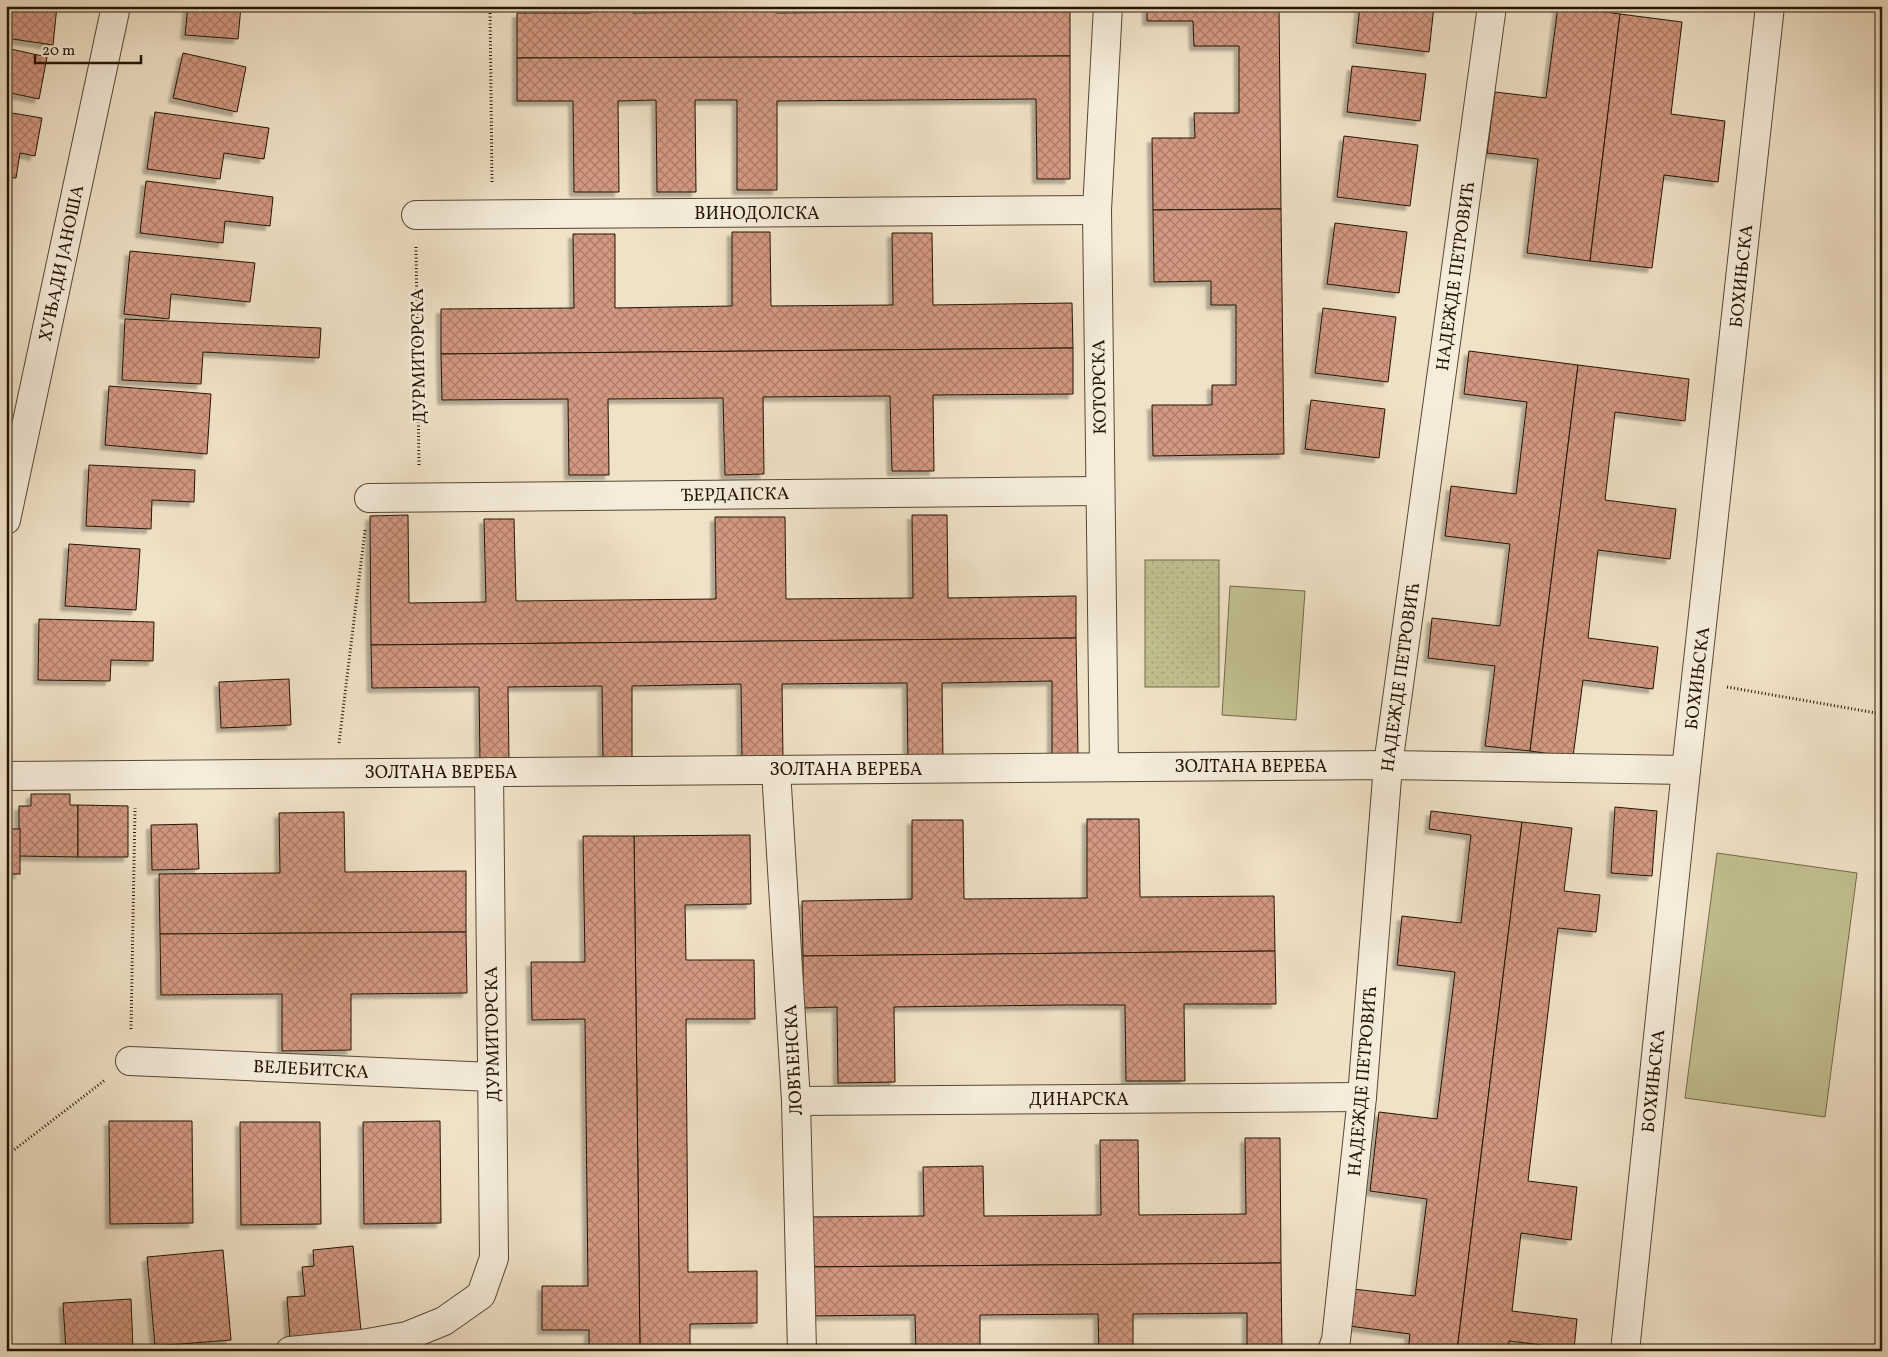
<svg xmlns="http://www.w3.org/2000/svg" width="1888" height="1357" font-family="Vollkorn,serif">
<defs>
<pattern id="park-dots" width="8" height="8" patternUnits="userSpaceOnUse" patternTransform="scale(1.25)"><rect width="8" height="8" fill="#c2c090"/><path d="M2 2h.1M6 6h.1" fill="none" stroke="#a7a47b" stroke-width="1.8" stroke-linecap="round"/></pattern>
<pattern id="building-cross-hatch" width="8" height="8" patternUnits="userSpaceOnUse" patternTransform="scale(1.25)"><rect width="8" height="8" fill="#d39881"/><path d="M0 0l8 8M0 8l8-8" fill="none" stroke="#ab7b67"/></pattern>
<filter id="shadow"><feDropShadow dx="-4.5" dy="4.5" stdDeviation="1" flood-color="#0004"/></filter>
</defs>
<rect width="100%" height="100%" fill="#f0e2c7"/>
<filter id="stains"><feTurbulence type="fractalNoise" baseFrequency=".004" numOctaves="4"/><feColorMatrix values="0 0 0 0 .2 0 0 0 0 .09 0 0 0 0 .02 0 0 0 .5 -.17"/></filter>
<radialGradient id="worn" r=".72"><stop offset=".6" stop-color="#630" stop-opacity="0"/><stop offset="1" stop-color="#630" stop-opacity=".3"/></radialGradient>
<g fill="#c2c090" stroke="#736a49">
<polygon points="1230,586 1305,591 1296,720 1222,715"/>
<polygon points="1717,853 1857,873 1825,1117 1685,1098"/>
</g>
<rect fill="url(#park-dots)" stroke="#736a49" x="1145" y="560" width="74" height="127"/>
<g fill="url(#building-cross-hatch)" stroke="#241402" filter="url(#shadow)">
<polygon points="6,6 57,6 53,45 6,38"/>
<polygon points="188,6 241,6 238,39 185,35"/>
<polygon points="591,6 633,6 633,13 721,12 721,6 776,6 777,13 884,12 884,6 933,6 933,12 1070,12 1070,56 517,58 517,13 591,13"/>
<polygon points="1147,6 1279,6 1281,209 1153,210 1152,138 1195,138 1194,113 1239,113 1239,46 1194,46 1193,21 1147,21"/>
<polygon points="1360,6 1434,6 1429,52 1356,43"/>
<polygon points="1558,6 1620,14 1590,261 1527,253 1538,159 1487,153 1495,92 1546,98"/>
<polygon points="1620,14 1682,22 1671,114 1725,121 1718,182 1664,175 1652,268 1590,261"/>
<polygon points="6,48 47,57 39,99 6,92"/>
<polygon points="183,53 246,67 237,112 173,98"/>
<polygon points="1070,56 1070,179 1037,179 1036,99 777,101 777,190 737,190 737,100 695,100 696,192 657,192 656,100 618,101 619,192 574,192 573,101 517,101 517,58"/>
<polygon points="1352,66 1426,74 1420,121 1347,112"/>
<polygon points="6,112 42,118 35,156 20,153 16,178 6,177"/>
<polygon points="155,112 269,128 264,159 224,153 220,179 147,169"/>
<polygon points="1344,136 1418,145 1410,206 1337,197"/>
<polygon points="146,181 273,197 270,226 225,221 223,243 140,233"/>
<polygon points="1281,209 1284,454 1153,456 1152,405 1212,405 1212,385 1236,385 1236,305 1211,305 1211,281 1154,282 1153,210"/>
<polygon points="1335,223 1407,232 1399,293 1327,284"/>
<polygon points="732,232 770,232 771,306 893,305 892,233 932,233 933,305 1072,303 1073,348 441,354 441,309 574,308 573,234 615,234 615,308 732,306"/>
<polygon points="130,251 255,263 250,302 171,294 169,319 124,314"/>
<polygon points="1323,308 1396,317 1388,382 1315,373"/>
<polygon points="125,319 321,328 319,358 203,352 201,384 122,380"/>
<polygon points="1073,348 1073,394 933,395 934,471 892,471 890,396 763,397 764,474 725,475 723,398 608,399 609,475 569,475 568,399 442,400 441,354"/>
<polygon points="1469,351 1578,365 1530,751 1485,746 1495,666 1428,658 1432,618 1500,626 1510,544 1445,536 1451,486 1516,494 1527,402 1464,394"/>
<polygon points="1578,365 1689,379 1685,421 1615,412 1605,500 1676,509 1670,559 1598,550 1588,638 1658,647 1653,689 1583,680 1573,757 1530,751"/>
<polygon points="109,386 211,394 207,454 105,445"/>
<polygon points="1311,400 1385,409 1379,458 1305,449"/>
<polygon points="89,465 195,470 194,502 152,500 151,529 86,526"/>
<polygon points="408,515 409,603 486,602 484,519 514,519 516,601 716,599 715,517 785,517 786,599 913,598 912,515 947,515 948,598 1076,596 1076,638 371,645 370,516"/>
<polygon points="69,544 140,549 136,610 65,606"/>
<polygon points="39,619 154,622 153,661 111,660 110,681 38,680"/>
<polygon points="1076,638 1078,757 1052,758 1052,681 942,683 943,762 908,762 907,683 782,684 783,759 742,759 741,684 632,686 632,761 603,761 602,686 508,687 509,761 480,762 479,687 372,688 371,645"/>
<polygon points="289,679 291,725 221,728 219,682"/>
<polygon points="31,794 70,794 70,805 78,805 78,857 19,856 19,806 31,806"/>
<polygon points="78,805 128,806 128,857 78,857"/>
<polygon points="1615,807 1657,811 1652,876 1611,873"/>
<polygon points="1431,811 1522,822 1457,1351 1408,1351 1410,1334 1349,1326 1353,1289 1415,1296 1427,1199 1370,1191 1379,1112 1437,1119 1455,972 1397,965 1402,916 1461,923 1471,835 1429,829"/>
<polygon points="344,812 345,872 466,871 466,932 160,934 159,874 280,873 279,813"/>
<polygon points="1087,819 1139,819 1140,897 1274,896 1275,951 803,956 802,901 912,899 912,820 963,820 964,899 1087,898"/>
<polygon points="1522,822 1572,828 1564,891 1600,895 1596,932 1558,928 1528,1181 1577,1187 1571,1240 1521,1233 1512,1311 1577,1319 1574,1349 1509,1341 1508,1351 1457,1351"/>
<polygon points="197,824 199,869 152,870 151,825"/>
<rect x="6" y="829" width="14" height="45"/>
<polygon points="750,835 751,904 685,905 686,960 754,960 755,1019 686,1019 688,1272 757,1271 757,1323 690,1324 690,1351 640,1351 634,836"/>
<polygon points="583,836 634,836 640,1351 589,1351 589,1330 542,1330 542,1286 588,1286 585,1019 532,1020 531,962 585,962"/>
<polygon points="466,932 467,993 351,994 351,1050 282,1051 282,994 161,995 160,934"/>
<polygon points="1275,951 1276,1004 1184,1004 1185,1081 1126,1081 1125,1005 1067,1005 894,1007 895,1082 838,1083 837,1007 803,1008 803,956"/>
<polygon points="109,1121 192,1121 193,1223 110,1224"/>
<polygon points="440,1121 441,1223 364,1224 363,1122"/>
<polygon points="240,1122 320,1122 321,1224 241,1225"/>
<polygon points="1245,1138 1280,1138 1281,1263 803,1267 803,1217 924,1216 923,1167 983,1166 984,1216 1101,1215 1100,1140 1138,1140 1139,1215 1246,1214"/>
<polygon points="6,1242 9,1242 6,1278"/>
<polygon points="353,1246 361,1331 290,1337 287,1297 305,1296 302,1267 314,1266 313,1250"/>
<polygon points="223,1250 231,1340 155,1346 147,1257"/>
<polygon points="1281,1263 1282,1351 1247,1351 1247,1313 1133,1314 1133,1351 1099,1351 1098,1314 980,1315 980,1351 916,1351 915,1315 803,1316 803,1267"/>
<polygon points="131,1299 133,1350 66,1351 63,1303"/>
</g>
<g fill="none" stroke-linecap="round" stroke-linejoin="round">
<defs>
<g id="minor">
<polyline points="416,215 1097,210"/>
<polyline points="369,498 1100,491"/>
<polyline points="6,520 116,6"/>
<polyline points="1104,767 1097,210 1108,6"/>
<polyline points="776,770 796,1101 802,1351"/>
<polyline points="6,776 1388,765 1686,770"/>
<polyline points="130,1061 492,1077"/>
<polyline points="796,1101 1362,1097"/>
<polyline points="290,1351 362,1344 407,1336 444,1321 481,1295 494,1258 489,772"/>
<polyline points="1332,1351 1336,1340 1362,1097 1388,765 1492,6"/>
<polyline points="1625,1351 1686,770 1770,6"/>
</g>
</defs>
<use href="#minor" stroke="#574833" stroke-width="30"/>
<g stroke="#241402" stroke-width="3" stroke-dasharray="1 2.5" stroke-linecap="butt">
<polyline points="490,6 492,182"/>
<polyline points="416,247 419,466"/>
<polyline points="1727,687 1882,714"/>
<polyline points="339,743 365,530"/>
<polyline points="131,1029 135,808"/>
<polyline points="6,1156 105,1080"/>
</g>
<use href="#minor" stroke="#f5ecdb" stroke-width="28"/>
</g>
<g text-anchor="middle" stroke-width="5" stroke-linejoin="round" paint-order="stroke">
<g font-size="18" fill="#241402" stroke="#f5ecdb">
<text x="757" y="219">ВИНОДОЛСКА</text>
<text transform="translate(61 263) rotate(-78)" y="6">ХУЊАДИ ЈАНОША</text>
<text transform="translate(1455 276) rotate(-82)" y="6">НАДЕЖДЕ ПЕТРОВИЋ</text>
<text transform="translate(1741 276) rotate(-84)" y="6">БОХИЊСКА</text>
<text transform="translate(418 356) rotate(-91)" y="6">ДУРМИТОРСКА</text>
<text transform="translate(1099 387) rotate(-91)" y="6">КОТОРСКА</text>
<text transform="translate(735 494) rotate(-1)" y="6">ЂЕРДАПСКА</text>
<text transform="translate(1400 677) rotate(-82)" y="6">НАДЕЖДЕ ПЕТРОВИЋ</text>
<text transform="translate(1697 678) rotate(-83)" y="6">БОХИЊСКА</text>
<text x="1251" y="772">ЗОЛТАНА ВЕРЕБА</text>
<text x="846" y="775">ЗОЛТАНА ВЕРЕБА</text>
<text x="441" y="778">ЗОЛТАНА ВЕРЕБА</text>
<text transform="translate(492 1034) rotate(-91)" y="6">ДУРМИТОРСКА</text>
<text transform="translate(793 1060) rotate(-93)" y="6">ЛОВЋЕНСКА</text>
<text transform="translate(311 1069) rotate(3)" y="6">ВЕЛЕБИТСКА</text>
<text transform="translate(1362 1081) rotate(-85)" y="6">НАДЕЖДЕ ПЕТРОВИЋ</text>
<text transform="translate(1653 1081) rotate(-84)" y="6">БОХИЊСКА</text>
<text x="1079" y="1105">ДИНАРСКА</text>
</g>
</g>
<rect width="1888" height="1357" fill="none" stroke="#f0e2c7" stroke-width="25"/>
<rect x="8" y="8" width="1873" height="1342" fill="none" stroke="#241402" stroke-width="2.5"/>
<rect x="12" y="12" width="1863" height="1332" fill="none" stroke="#241402"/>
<path d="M35 55v8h106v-8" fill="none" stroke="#241402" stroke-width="2.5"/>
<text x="42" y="55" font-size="15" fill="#241402" stroke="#f5ecdb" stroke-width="4" paint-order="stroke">20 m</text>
<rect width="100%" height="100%" filter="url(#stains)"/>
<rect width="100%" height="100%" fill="url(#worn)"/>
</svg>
